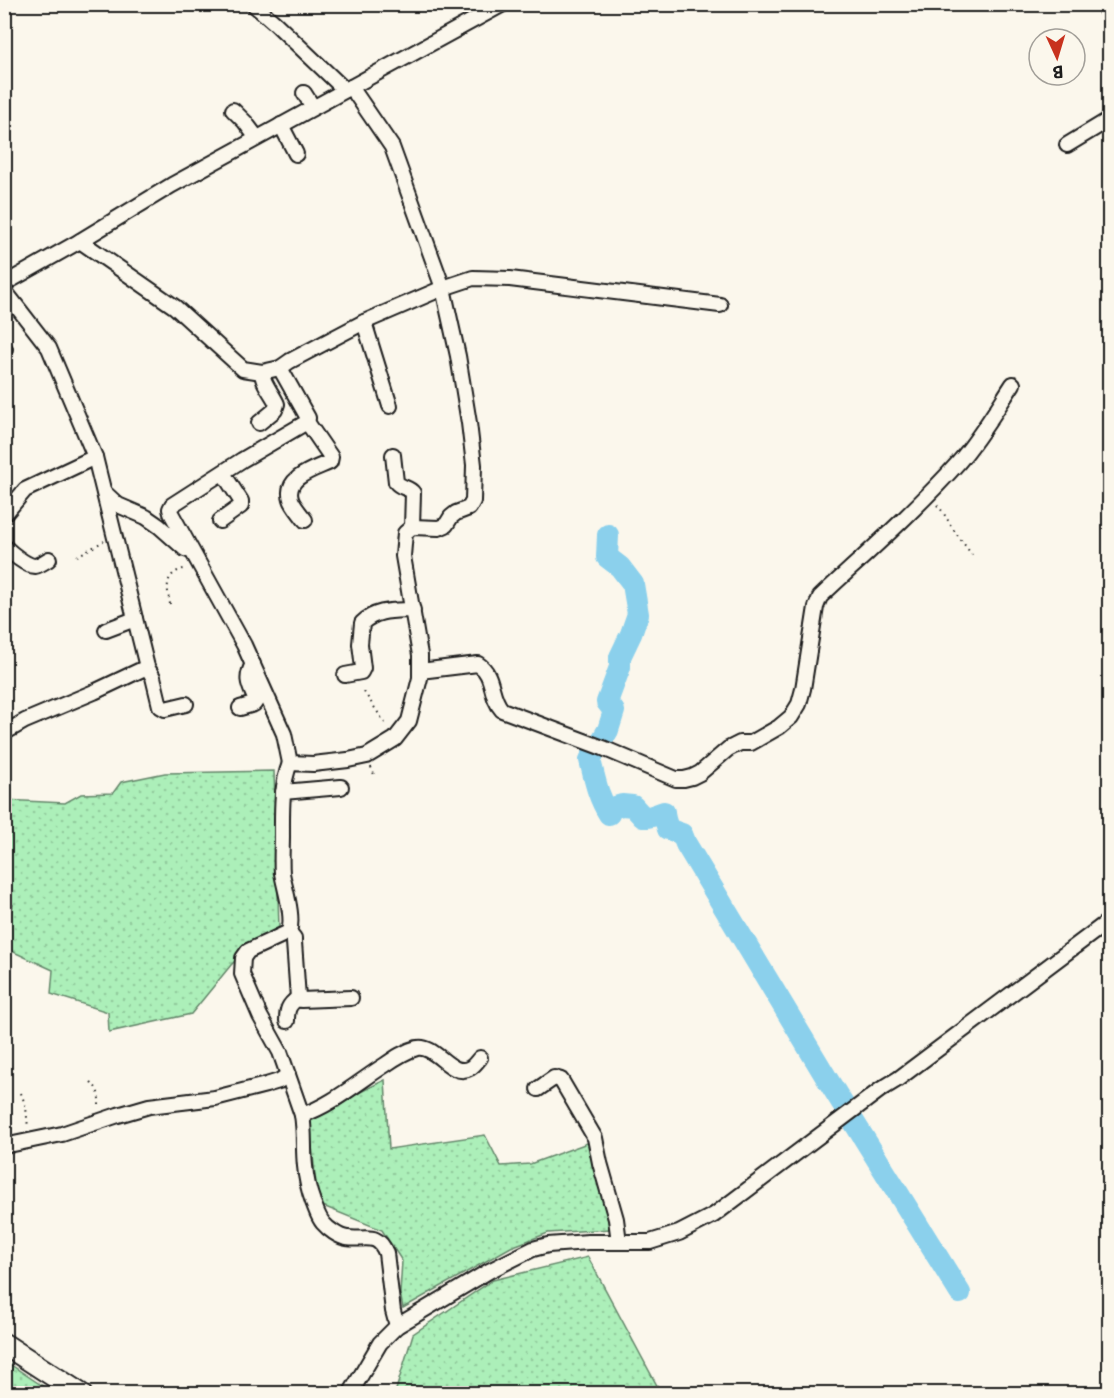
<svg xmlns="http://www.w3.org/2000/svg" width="1114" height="1398" font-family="'Playpen Sans',sans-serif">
<defs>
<pattern id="grass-dots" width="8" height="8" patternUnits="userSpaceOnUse" patternTransform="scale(1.5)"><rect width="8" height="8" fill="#acefb9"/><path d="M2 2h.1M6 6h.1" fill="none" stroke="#93cc9e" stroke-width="1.8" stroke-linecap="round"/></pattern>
</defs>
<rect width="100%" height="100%" fill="#fbf7ec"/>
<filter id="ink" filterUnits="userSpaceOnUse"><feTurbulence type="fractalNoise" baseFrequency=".0167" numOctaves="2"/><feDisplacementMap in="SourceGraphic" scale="12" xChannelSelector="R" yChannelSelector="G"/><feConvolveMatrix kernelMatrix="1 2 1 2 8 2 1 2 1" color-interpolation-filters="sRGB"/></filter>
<g filter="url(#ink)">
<g fill="url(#grass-dots)" stroke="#64866a" stroke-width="1.5">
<polygon points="274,771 279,927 255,941 231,965 191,1014 109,1032 108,1012 51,994 53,970 5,948 5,931 13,905 5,901 4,800 65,803 81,794 113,793 121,782 165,773"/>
<polygon points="385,1080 389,1149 485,1135 501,1166 530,1164 590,1142 610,1229 548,1233 511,1247 403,1308 400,1293 402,1261 382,1230 318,1204 309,1117"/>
<polygon points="588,1257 661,1393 395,1393 413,1334 493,1280"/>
<polygon points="4,1361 5,1361 53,1393 5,1393"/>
</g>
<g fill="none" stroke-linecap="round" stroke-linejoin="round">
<path stroke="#8bd0ec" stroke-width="22" d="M608,535L607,557L620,567L633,584L638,614L631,634L620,657V667L607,702L614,711L608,730L590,760C595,780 598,797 609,814L612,808L622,805L633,806L643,817C651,818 656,814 664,812L665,819L668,829L682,834L686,844L826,1077L960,1293"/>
<defs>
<g id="minor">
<polyline points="253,4 276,24 345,90"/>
<polyline points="1104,4 1110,19"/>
<path d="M351,87L392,147L443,288L458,356L469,423L474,465L473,501L469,508L456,513L451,517L446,525L439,528L412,527L405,533L403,556L420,655V678L409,721L395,739L367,756L348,760L313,764L290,763C281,786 282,811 282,836C282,848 281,861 282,873C285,890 294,916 289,932L294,938V942L298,998L301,1000L351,998"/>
<polyline points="304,93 313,107"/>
<polyline points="233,110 245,122 257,138"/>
<polyline points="281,125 296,154"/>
<polyline points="1067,145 1110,119"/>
<polyline points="80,241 175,307 243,369 262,372 280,368 290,361 364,322 443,288 473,278 510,279 720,305"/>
<polyline points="4,284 80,241 172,185 503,4"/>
<polyline points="4,290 49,348 95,457 147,667 153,677 160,706 165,709 186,704"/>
<polyline points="364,322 390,406"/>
<polyline points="4,348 5,349"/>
<polyline points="280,368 308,418 307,422 242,460 172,505 170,509 171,513 244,645 284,734 290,763"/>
<path d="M259,423L275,410L277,404C273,394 262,383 262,372"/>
<path d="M393,455L396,482C400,488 409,487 413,493L412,527"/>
<polyline points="104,492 118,505 146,517 159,526 185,549 188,550"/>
<polyline points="4,515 25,490 95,457"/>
<path d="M305,520C301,514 293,506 291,499C284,477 315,469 330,462L331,457L307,422"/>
<polyline points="220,521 241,506 241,501 223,473"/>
<path d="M4,546C10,552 26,566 35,566C40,565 44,562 49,559"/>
<polyline points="106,630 135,619"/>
<path d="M420,671L478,664C495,675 489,696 502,710L603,748L676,779H684L692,777L700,773L728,749L740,743H751L779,727L791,717L799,704L803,689L816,607L820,597C867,553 915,511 958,463C979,439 996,410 1013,384"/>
<path d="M345,675L361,672L363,668L360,644L362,623C377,609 393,611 413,610"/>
<path d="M240,708L254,704L256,701C250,686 244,680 253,664"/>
<polyline points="4,733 25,721 94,692 147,667"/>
<polyline points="283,792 341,787"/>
<path d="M289,932L248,951L243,958L242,974L260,1016L280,1052L302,1115C305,1132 303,1149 305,1166C306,1178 309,1191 313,1202C316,1209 318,1217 323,1223C328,1229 339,1237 347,1238C365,1241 377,1231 386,1253L393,1311L397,1326"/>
<path d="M287,1021C287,1010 288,1005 298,998"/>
<polyline points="538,1089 554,1078 561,1080 595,1138 600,1163 616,1219 619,1242"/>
<path d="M302,1115C332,1105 358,1082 385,1065C395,1058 405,1051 417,1048C436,1044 451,1079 470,1068C474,1066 477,1061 480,1058"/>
<polyline points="4,1146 62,1134 118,1115 149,1106 215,1098 266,1085 279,1081 288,1075"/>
<polyline points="350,1394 380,1343 397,1326 489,1271 533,1249 548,1245 588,1242 650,1242 679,1233 714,1215 880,1090 898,1079 1110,920"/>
</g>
<polyline id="highway" points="4,1344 81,1394"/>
</defs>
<use href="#minor" stroke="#1c1c1c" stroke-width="18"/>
<use href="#highway" stroke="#1c1c1c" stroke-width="24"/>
<g stroke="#1c1c1c" stroke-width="2" stroke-dasharray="1.5 4.5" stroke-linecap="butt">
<polyline points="937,505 943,512 953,529 972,555"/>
<polyline points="77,556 104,541"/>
<path d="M170,604C166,584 165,573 187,568"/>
<polyline points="364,692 387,726"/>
<polyline points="371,767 375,777"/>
<path d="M91,1082C100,1091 99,1096 99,1109"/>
<polyline points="21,1093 26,1107 28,1128"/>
</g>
<use href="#minor" stroke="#fbf7ec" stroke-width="14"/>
<use href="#highway" stroke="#fbf7ec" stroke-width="20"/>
</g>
</g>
<rect width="1114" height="1398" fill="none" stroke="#fbf7ec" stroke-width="24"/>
<rect x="12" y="12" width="1090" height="1374" fill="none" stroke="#1c1c1c" stroke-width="2" filter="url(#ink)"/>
<g transform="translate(1057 57) rotate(176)"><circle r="28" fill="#fbf7ec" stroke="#a29f99" stroke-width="1.5"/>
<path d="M0-4.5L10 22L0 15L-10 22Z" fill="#c8321e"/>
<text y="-9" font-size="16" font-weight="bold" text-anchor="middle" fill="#1c1c1c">B</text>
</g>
</svg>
